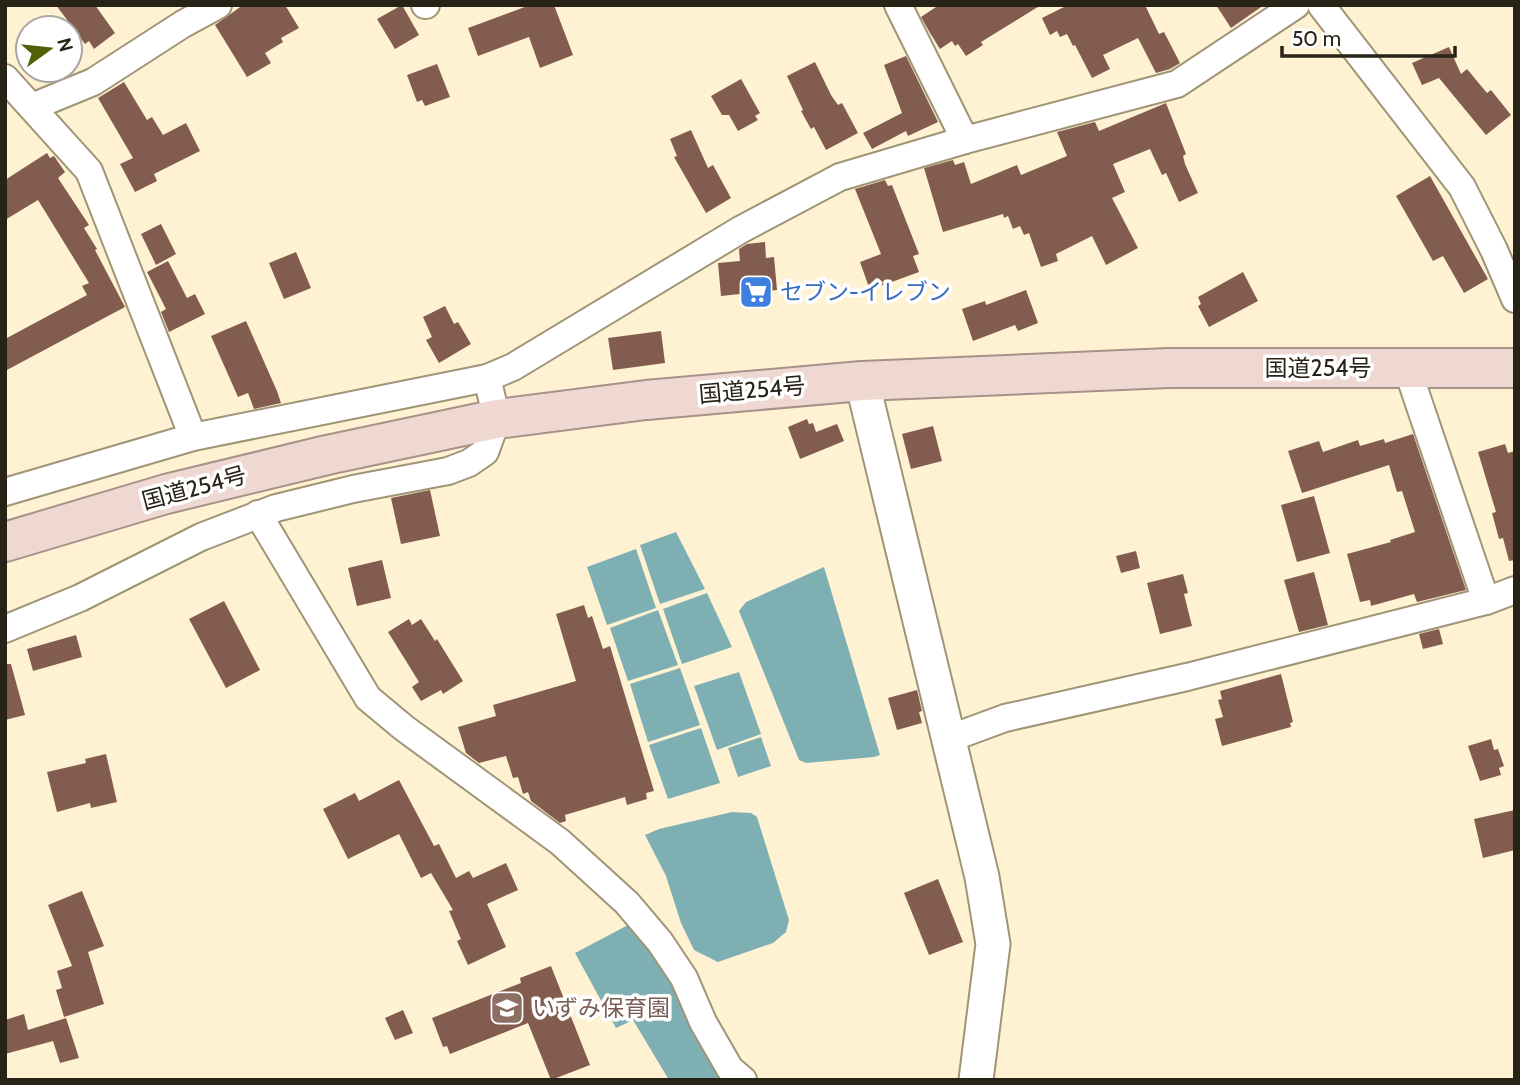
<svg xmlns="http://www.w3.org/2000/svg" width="1520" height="1085" font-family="Cabin,'Noto Sans JP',sans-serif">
<rect width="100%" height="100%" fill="#fff2d2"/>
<g fill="#7eb0b3">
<polygon points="676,532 705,589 660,604 640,545"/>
<polygon points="636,549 656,608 607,625 587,567"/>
<polygon points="824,567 880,755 874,757 806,763 799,760 739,611 746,602"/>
<polygon points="707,593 732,647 682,664 663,609"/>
<polygon points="658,610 678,665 628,681 610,628"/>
<polygon points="680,668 700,725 648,742 630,684"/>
<polygon points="739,672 761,734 717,750 694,686"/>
<polygon points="701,728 720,783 668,799 649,745"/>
<polygon points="761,737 771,766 738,777 728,748"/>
<polygon points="732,812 751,813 757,817 789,920 786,932 773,943 718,962 694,950 681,923 666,876 645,835 659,829"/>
<polygon points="630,924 654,948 696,1033 729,1080 669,1080 633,1020 616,1028 575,953"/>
</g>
<g fill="#825d4f">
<polygon points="56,5 95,5 115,33 94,49 89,41 85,44"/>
<polygon points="243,5 285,5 299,28 281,38 283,42 265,53 271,63 247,77 215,25"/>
<polygon points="402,5 419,35 395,49 377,19"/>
<polygon points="530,5 554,5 573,55 540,68 529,37 478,56 468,28"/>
<polygon points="939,5 1041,5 981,42 983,45 966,56 958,44 955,46 952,41 940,49 930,33 921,17"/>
<polygon points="1068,5 1145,5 1159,34 1164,32 1180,63 1170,69 1156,73 1138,38 1103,55 1110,69 1092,78 1075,45 1073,46 1067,34 1060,37 1057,31 1050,35 1042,18"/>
<polygon points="1216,5 1264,5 1231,28"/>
<polygon points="1449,47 1461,74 1467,69 1487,93 1491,90 1511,115 1486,135 1439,78 1422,85 1412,63"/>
<polygon points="906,56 938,122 908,136 906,131 872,149 863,133 902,113 884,65"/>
<polygon points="815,62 831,95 838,105 842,103 858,133 826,150 814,127 811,129 801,111 803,110 787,76"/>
<polygon points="437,64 450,97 425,106 422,100 417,102 407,75"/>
<polygon points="741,79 760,113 755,116 758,120 738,131 729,115 722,115 711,96"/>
<polygon points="124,82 147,120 152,117 163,135 186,123 200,151 154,174 157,181 135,192 120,164 133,158 98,98"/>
<polygon points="1166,103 1186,154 1183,156 1185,164 1198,193 1179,202 1166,173 1162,175 1150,149 1113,164 1125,192 1112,198 1138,248 1106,265 1092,236 1056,254 1058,261 1041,267 1029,233 1024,235 1020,226 1013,229 1008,216 1004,218 1003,214 943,232 924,168 953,160 955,165 964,162 971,184 1017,165 1021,175 1067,156 1057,132 1095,122 1099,131"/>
<polygon points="691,130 708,168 713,165 731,198 706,213 674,157 677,156 670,139"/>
<polygon points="47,153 50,158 54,156 65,172 58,178 89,225 84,228 97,249 95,250 125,307 5,371 5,339 87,295 82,286 89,283 38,200 5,220 5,180"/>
<polygon points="1430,176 1488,279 1464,293 1443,256 1433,261 1396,196"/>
<polygon points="885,180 888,186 892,185 919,254 913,256 919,272 870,290 860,262 881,254 855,189"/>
<polygon points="161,224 176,254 156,265 141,234"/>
<polygon points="765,242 766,258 774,257 777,290 721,296 718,263 740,261 739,249 747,244"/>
<polygon points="296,252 311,288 284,299 269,263"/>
<polygon points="168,261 187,298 195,294 205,314 169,332 161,312 166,309 147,272"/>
<polygon points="1243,272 1258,301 1209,327 1198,306 1201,304 1198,297"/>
<polygon points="1026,290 1038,323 1018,331 1015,325 973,341 962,309 985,301 986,305"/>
<polygon points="445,306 454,324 458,322 471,344 439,363 426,340 432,337 423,317"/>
<polygon points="246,321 277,391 281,403 254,409 248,393 238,397 211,336"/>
<polygon points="661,331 665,363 613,370 608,338"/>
<polygon points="807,419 809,424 813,423 816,432 837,424 844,441 800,459 788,427"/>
<polygon points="933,426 942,461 911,469 902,434"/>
<polygon points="1413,434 1466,590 1417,602 1414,594 1371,606 1370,600 1360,602 1347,554 1391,542 1390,540 1415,532 1402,491 1397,492 1389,465 1302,493 1288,451 1319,441 1323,452 1358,440 1360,446 1384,439 1385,443"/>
<polygon points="1505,444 1508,453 1515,451 1515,560 1509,561 1503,538 1499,539 1492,513 1496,512 1478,452"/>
<polygon points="430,490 440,536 401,544 391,498"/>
<polygon points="1314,496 1330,553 1297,562 1281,505"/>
<polygon points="1136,551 1140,568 1121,573 1116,556"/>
<polygon points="382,560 391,598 357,606 348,568"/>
<polygon points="1314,572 1328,625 1299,632 1284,580"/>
<polygon points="1183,574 1188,593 1184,594 1192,626 1160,634 1147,583"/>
<polygon points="224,601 260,670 226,688 189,619"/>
<polygon points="584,605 588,618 592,616 603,649 610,646 654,791 646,793 647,799 627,805 625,797 565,815 566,821 560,823 531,801 528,792 523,794 518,777 513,778 506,756 479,763 466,753 458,727 496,716 493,705 576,681 556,614"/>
<polygon points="409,619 412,625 421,619 435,641 437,639 463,681 443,694 441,690 421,701 412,687 419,682 388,632"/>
<polygon points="1439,629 1443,644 1423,649 1419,634"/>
<polygon points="76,635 82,657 33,671 27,649"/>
<polygon points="5,664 11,664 25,715 5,720"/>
<polygon points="1281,674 1293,722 1290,723 1291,727 1222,746 1215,719 1223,717 1218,700 1222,699 1220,691"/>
<polygon points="917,690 922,711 919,712 922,723 897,730 888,698"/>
<polygon points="1491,739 1494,750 1498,749 1504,766 1499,768 1501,775 1480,781 1468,746"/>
<polygon points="106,754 117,802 91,808 90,803 57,812 47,772 86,763 85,759"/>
<polygon points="399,780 434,846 439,844 456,878 469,871 473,878 506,863 518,890 487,904 506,947 468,965 457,941 461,939 449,911 453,910 431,873 421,878 399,834 348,859 323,809 355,793 359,801"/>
<polygon points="1515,810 1515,850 1483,858 1474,819"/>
<polygon points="938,879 963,942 929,955 904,893"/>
<polygon points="82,891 104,946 88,952 104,1004 64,1017 56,990 62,988 57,971 72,966 48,905"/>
<polygon points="551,966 590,1065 551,1080 528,1023 450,1054 447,1046 443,1047 432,1018 521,983 520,978"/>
<polygon points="403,1010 413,1033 395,1040 385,1018"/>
<polygon points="24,1014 28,1030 66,1018 79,1058 60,1063 53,1041 5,1054 5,1020"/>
</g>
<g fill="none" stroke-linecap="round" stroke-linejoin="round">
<defs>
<g id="minor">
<polyline points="425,5 426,5"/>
<polyline points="898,5 965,140"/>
<polyline points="1321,5 1462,187 1494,250 1515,299"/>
<polyline points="5,78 89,171 193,437"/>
<polyline points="32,107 93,82 183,24 218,5"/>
<polyline points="1407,368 1486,601"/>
<polyline points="5,492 193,437 487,378 513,367 740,230 840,177 965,140 1177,84 1296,5"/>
<polyline points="258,514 368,698 404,728 560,842 627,903 660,942 684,978 703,1022 730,1069 743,1080"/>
<polyline points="5,629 80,598 201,537 276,508 353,489 448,471 469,463 485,452 497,419 487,378"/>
<polyline points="948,739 1005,718 1187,677 1486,601 1515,590"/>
</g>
<polyline id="tertiary" points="862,381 982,877 993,944 976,1080"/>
<polyline id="trunk" points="5,542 166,494 327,455 497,419 646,400 862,381 1169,368 1515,368"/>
</defs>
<use href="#minor" stroke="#a09477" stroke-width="30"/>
<use href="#tertiary" stroke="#a09477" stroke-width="37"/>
<use href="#trunk" stroke="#a79289" stroke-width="42"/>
<use href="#minor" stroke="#fff" stroke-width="26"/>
<use href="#tertiary" stroke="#fff" stroke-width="33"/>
<use href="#trunk" stroke="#f0d8d2" stroke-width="38"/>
</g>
<defs>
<symbol id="supermarket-square" viewBox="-11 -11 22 22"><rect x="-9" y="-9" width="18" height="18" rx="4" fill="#3f7fe0" stroke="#fff"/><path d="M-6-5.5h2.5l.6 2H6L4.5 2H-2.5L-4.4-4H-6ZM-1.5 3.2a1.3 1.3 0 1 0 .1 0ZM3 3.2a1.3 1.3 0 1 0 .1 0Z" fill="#fff"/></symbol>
<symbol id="school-square" viewBox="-11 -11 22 22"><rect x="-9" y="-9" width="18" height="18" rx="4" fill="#8d6e63" stroke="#fff"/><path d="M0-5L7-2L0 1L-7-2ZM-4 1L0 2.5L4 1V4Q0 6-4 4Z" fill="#fff"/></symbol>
</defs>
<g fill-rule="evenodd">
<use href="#supermarket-square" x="737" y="273" width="38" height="38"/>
<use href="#school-square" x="488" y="989" width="38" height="38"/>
</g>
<g text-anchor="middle" stroke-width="7" stroke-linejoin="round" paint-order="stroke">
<g font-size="23" fill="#366cbe" stroke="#fff" text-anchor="start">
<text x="780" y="300">セブン-イレブン</text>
</g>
<g font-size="23" fill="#282317" stroke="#fff">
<text x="1318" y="376">国道254号</text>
<text transform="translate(752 390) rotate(-5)" y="8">国道254号</text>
<text transform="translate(194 488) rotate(-15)" y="8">国道254号</text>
</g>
<g font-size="23" fill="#785e54" stroke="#fff" text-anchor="start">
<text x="532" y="1016">いずみ保育園</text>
</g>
</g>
<rect width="1520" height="1085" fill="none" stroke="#282317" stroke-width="14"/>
<g transform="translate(49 49) rotate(75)"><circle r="33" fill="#ffffff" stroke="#a9a7a2" stroke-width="2"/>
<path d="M0-5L12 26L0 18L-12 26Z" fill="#516105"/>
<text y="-10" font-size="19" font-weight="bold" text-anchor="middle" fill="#282317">N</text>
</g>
<path d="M1282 46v10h173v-10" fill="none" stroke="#282317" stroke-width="3.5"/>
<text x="1292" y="46" font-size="21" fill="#282317" stroke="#ffffff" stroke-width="5" paint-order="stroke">50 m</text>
</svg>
